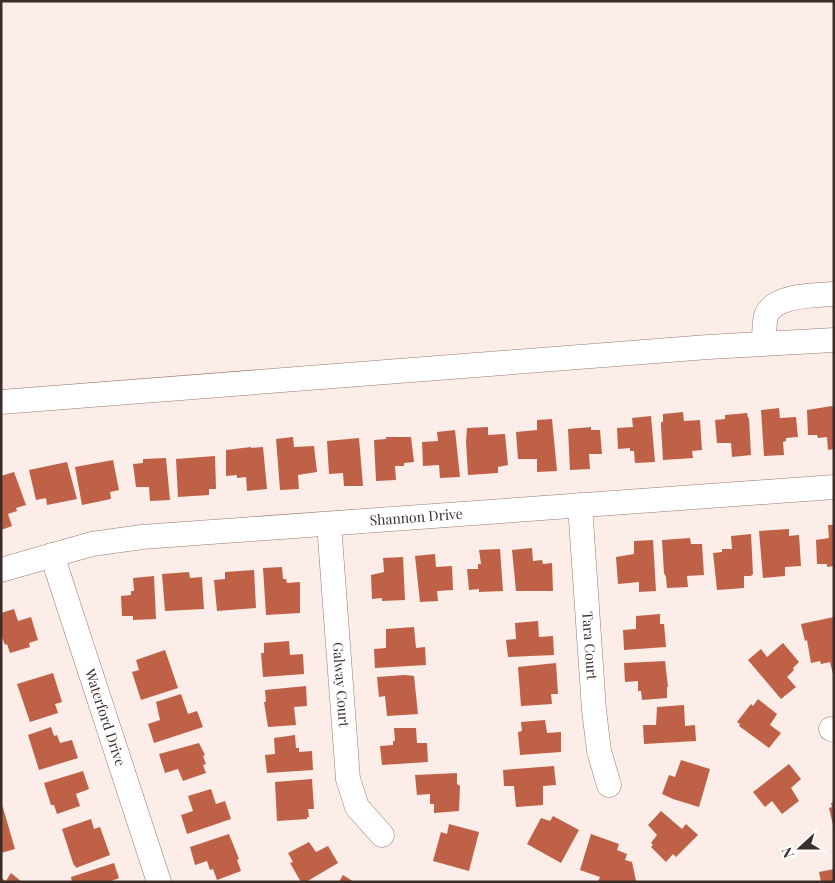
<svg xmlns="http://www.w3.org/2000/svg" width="835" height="883" font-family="'Playfair Display',serif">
<rect width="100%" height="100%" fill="#fcede8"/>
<g fill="#bf6146">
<polygon points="832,406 834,408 834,449 828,450 827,437 818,438 817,435 808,435 807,410"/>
<polygon points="779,408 780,418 796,417 798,437 786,438 786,441 783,442 784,455 764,456 761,410"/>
<polygon points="683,412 684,421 700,420 702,450 692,451 693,458 663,460 661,426 661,422 663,422 663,414"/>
<polygon points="747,413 748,418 749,418 751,455 732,457 731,443 717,443 715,420 725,419 725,415"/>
<polygon points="651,416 655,462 635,463 634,451 630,451 630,448 618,449 617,428 633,427 632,418"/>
<polygon points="552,419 557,471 537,472 537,459 518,459 516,432 537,430 537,420"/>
<polygon points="488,427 488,435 505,434 508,465 498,467 498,473 468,475 466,442 467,428"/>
<polygon points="591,427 591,430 600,430 602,454 589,454 590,469 570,470 568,429"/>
<polygon points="455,430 460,477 440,478 439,465 423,466 422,442 438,441 437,432"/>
<polygon points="293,437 294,447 314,446 317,472 298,475 299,489 280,490 276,439"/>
<polygon points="386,437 411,437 414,462 404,463 404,466 395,466 396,480 376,481 374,440 386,439"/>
<polygon points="359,438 363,486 344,486 343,473 329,474 327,441"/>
<polygon points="251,447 251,448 263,447 267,489 247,491 246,477 237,478 237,475 226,476 226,450"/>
<polygon points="215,456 216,489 209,489 209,495 178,497 176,459"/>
<polygon points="166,458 170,500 150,501 149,487 136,487 133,464 143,463 143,459"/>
<polygon points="113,460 119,490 110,492 111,499 82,505 75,467"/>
<polygon points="67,462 77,499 47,505 46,498 36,500 29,470"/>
<polygon points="14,472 26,505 16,508 17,511 8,514 12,526 1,530 1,476"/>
<polygon points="828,525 834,525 834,566 827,567 827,564 817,564 816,540 829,538"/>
<polygon points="789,529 789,536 799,535 801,566 785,567 785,576 763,578 759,531"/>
<polygon points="751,534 753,574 751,576 744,576 744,588 717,590 713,553 722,552 722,549 732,549 731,536"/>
<polygon points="690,538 691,544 702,544 704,575 687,576 688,587 667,588 666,577 664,573 662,540"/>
<polygon points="653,540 656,591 639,592 639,582 618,584 616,557 634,554 634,541"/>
<polygon points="532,548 533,561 542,560 543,564 552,563 553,591 516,591 512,550"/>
<polygon points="500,549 503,591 479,592 479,589 469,590 467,569 478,569 478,564 481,564 479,550"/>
<polygon points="435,554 436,567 452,566 453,590 437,591 438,601 420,602 415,556"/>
<polygon points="403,557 405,600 382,601 382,598 372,599 371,575 384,572 383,558"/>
<polygon points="282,567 283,579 286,579 287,583 300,582 300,613 266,615 263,568"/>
<polygon points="254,570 256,608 217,611 214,580 225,579 225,572"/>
<polygon points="189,572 190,578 202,577 204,609 165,611 162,574"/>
<polygon points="154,576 156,619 133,620 133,616 122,616 121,596 131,595 131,591 134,591 133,578"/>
<polygon points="14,609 18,621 31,617 38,640 29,643 30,647 10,653 7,644 5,645 1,635 1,613"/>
<polygon points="660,614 660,624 664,624 666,647 624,650 623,630 636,629 636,616"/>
<polygon points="834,617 834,674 833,674 830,662 821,664 820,661 811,663 807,640 805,641 801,624"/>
<polygon points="538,621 539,637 553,636 554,655 508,657 506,640 516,639 515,623"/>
<polygon points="414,627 416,648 425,647 426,665 375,668 374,649 386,648 386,629"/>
<polygon points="289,641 290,655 303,654 304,674 263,677 261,653 264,653 264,643"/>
<polygon points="783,643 799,662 793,668 794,670 787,677 796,687 781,699 748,660 761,649 767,657"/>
<polygon points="165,650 178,688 141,700 132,672 139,670 136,660"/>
<polygon points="665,661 668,687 667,687 667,698 642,700 641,691 638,691 638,681 625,682 624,663"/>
<polygon points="556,663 558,694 551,694 552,704 521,706 518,667"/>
<polygon points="53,673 62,702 55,704 58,713 30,722 17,684"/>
<polygon points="405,675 414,676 418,714 387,716 385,696 379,697 377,677"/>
<polygon points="306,686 307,706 294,707 296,725 268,727 264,702 266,702 265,690"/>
<polygon points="181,694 188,714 197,711 203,727 154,743 148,724 160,720 156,702"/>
<polygon points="758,699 777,714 770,725 781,733 769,748 739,726 740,724 737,722 751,704 753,706"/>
<polygon points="684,705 685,726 695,725 696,741 644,744 643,725 656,725 657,707"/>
<polygon points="545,720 547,733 561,732 561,752 520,755 518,732 522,731 521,722"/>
<polygon points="51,727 54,736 57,735 60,743 72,740 78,758 39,770 28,735"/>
<polygon points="394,728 416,728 417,743 427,743 428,762 382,765 380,746 393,745 393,741 395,741"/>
<polygon points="295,735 296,748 299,748 299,752 312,751 313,770 267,773 265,755 275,754 274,738"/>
<polygon points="199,743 205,755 203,756 206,764 203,765 206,773 183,781 178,769 165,773 159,754"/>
<polygon points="681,760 710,769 699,807 673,799 662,794 669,775 675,777"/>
<polygon points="789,764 801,779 791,788 799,801 782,814 772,801 765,807 753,792"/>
<polygon points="554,766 556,785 543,786 543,805 516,807 514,786 504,786 503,770"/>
<polygon points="83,771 89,789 76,794 80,806 57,814 54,805 51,805 44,783"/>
<polygon points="457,773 457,784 460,786 459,811 434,813 434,804 430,804 430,794 417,795 415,775"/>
<polygon points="312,779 314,809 308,809 309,817 307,817 307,819 277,821 275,782"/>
<polygon points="211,789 216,804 225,801 231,819 187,834 181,815 193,811 188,796"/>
<polygon points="1,801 15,849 1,853"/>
<polygon points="834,802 834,825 833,825 829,808 832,807 831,803"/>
<polygon points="661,811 682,829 686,824 698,835 676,857 673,854 666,862 651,847 653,845 651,843 657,835 648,825"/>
<polygon points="553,816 579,830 561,863 527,844 541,818 550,821"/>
<polygon points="91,819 94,829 100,827 110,855 76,868 75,865 74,866 62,829"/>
<polygon points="449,824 479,832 469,871 433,861 441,832 447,834"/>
<polygon points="229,834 239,859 237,860 241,871 217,880 213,869 210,870 207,861 195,865 190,847"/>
<polygon points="591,834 619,844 617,850 627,854 625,860 632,862 636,881 598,882 600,877 580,870"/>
<polygon points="309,842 316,852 328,846 338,863 306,882 301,882 290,863 293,862 288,853"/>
<polygon points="114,863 119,878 109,882 72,882 71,877"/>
<polygon points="834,869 834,882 821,882 819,872"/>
<polygon points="11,873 22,882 1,882 1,878 6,881"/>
<polygon points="343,875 354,882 339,882"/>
</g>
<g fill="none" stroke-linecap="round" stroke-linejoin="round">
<defs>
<g id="minor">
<path d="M764,343C764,335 764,325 766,316C773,295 815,295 834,294"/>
<polyline points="1,402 708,347 834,340"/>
<path id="s1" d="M580,505L594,710L599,751L609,785"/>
<path id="s2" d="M329,524L348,779L357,807L382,835"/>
<path id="s3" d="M52,555L159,882"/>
<path id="s4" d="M1,570L92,544L142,537L834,487"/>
<polyline points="831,729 834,730"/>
</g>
</defs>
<use href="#minor" stroke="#99776d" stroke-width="25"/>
<use href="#minor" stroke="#fff" stroke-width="24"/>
</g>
<g text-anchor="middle" stroke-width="4" stroke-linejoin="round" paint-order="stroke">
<g font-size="14" fill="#3c2d29" stroke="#fff">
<text dy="5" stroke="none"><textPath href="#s4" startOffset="420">Shannon Drive</textPath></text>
<text dy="5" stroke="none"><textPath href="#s1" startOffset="141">Tara Court</textPath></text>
<text dy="5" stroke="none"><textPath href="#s2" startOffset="161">Galway Court</textPath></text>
<text dy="5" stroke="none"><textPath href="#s3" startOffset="171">Waterford Drive</textPath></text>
</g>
</g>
<rect width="835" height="883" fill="none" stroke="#3c2d29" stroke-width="5"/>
<g transform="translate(800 848) rotate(249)" stroke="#ffffff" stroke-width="4" paint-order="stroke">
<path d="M0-4L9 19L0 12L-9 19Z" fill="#3c2d29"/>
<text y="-8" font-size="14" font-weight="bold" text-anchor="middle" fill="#3c2d29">N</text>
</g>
</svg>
